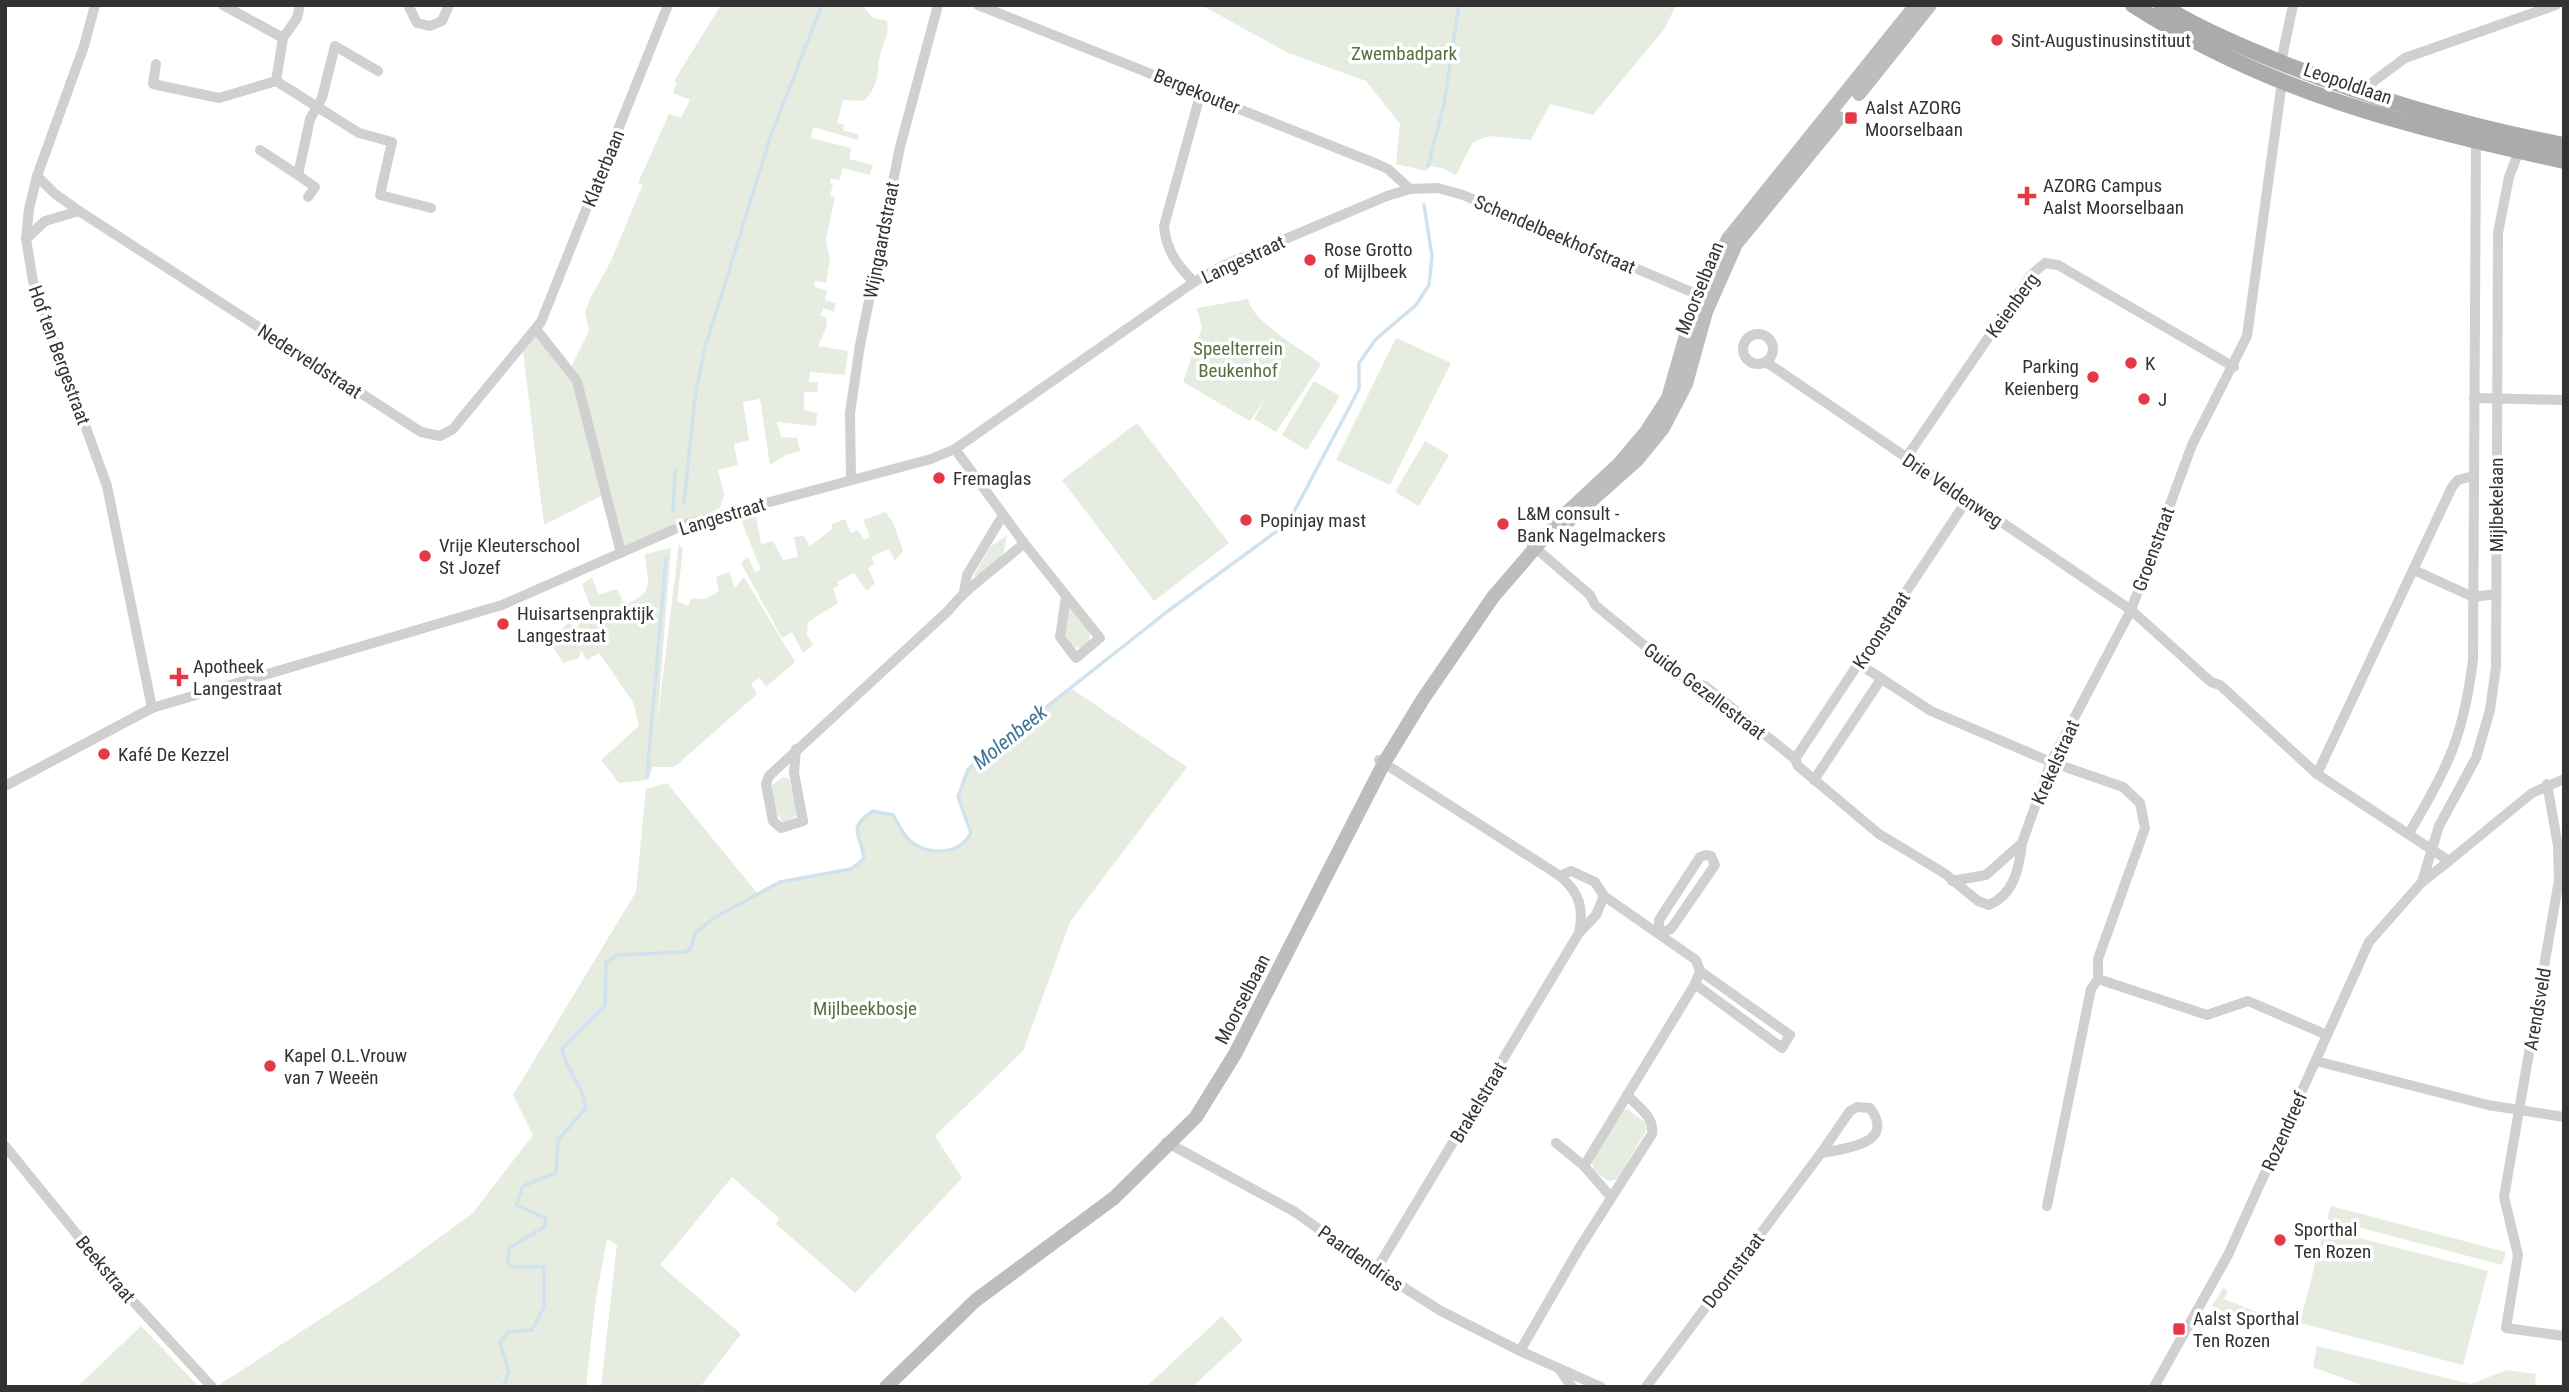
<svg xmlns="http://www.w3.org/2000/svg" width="2569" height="1392" font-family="'Roboto Condensed',sans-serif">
<rect width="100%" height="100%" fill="#fff"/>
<g fill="#e6ecdf">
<path d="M721,5H862L873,18L887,21C889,34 886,37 882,48C875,70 883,81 864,101L843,100L837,123L844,125L843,130L859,135L858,140L813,127L811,138L851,148L849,159L873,165L870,175L843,168L839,180L831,178L830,183L833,184L830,196L835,197L826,239L830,260L826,283L815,281L814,287L827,290L825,300L836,303L834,312L823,308L821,316L826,317L827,326L818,346L848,351L845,375L810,372L809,382H818L817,392H804V410L817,413L816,426L777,422L781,437L797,438L800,451L786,455L770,465L760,399L743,402L749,440L734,444L738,465L718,470L724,495L720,508L621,553L605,494L544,525L522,343L536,329L570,369L589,331L585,312L591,297L610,263L640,191L643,185L638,183L669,114L681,118L690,100L673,93L677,83L674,81Z"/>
<polygon points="1201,5 1676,5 1665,28 1593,115 1550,104 1531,140 1489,136 1473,142 1456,175 1442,168 1428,166 1427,171 1396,164 1400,124 1366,81 1288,53"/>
<path d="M1248,299C1251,321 1303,350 1321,364L1276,432L1254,419L1265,399L1250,421L1183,382L1202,327L1197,308Z"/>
<polygon points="1396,338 1451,363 1390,485 1336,460"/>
<polygon points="1314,381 1340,396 1307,450 1282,435"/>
<polygon points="1137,423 1229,543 1154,601 1062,480"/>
<polygon points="1425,441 1449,455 1419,506 1395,492"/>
<polygon points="885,512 893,522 903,551 895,561 889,549 871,557 874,564 868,568 875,583 867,591 854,573 837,582 839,585 833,589 838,603 808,622 807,635 813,645 803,653 792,632 782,638 741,563 748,557 755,572 761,570 741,520 756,516 761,544 773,541 783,560 798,557 794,537 804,536 810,546 832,529 832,524 845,519 851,533 858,530 864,540 870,536 863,520"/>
<polygon points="1007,535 1003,556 977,578 974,576 990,547"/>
<path d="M679,544L683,549L677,601L688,606L692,598C706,601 708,598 719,591L716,577L729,572L735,588L744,577L795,662L766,687L760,678L751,683L757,694L679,763L673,767H653L648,780L619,783L601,760L639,726L633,702L599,653L587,660L581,650L579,658L563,663L553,647L560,641L555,635L568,623L577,627L592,611L582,584L592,578L599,595L617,589L625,605C657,591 647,582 645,554L671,548L657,725Z"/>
<polygon points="1069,606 1090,632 1089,642 1081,648 1073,647 1064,633"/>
<path d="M1072,689L1187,767L1070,922L1023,1051L935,1136L962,1178L855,1293L776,1224L779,1218L732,1177L660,1265L741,1334L700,1387H601L617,1245L607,1239L596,1298L586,1387L219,1385L382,1279L472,1214L533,1135L513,1095L636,892L646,789L667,783L758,894L780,882L851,869L864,859C861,833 846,829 873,811L893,815C898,823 902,833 908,839C927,857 959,855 971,833L958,797L968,769Z"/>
<polygon points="783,777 789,779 798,813 789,823 783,822 776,813 771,786"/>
<polygon points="1627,1109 1645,1122 1647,1129 1618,1179 1608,1181 1594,1171 1592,1163 1622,1112"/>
<polygon points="2331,1206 2506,1252 2502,1265 2327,1219"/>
<polygon points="2324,1229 2488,1271 2463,1365 2300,1323"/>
<polygon points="2223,1288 2228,1291 2224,1299 2261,1314 2255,1329 2212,1306"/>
<polygon points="1222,1316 1243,1340 1192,1387 1146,1387"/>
<polygon points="141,1326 199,1387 77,1387"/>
<polygon points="2317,1346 2471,1384 2507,1370 2536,1374 2535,1387 2367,1387 2313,1367"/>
</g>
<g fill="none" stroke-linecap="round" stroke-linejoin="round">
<g stroke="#cfe2ee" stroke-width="3.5">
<polyline points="1428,166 1444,104 1459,5"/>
<polyline points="684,503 695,397 704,351 771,135 822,5"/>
<polyline points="673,511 675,471"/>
<polyline points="647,776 666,558"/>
<path d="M503,1387L509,1372L500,1342L509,1332L532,1330L544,1307V1267H513L508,1263L509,1248L544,1227L546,1218L516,1205L523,1186L556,1173L558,1140L586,1108C582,1081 566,1072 562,1049L605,1006L606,963L617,955L685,952L691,948L695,933L714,918L780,882L851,869L864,859C861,833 846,829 873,811L893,815C898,823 902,833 908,839C927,857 959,855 971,833L958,797L968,769L1168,611L1288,523L1359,389V363L1376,339L1416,305L1429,285L1432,256L1424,205"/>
</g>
<g stroke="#d0d0d0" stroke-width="10">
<polyline points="95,5 84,46 37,176 29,209 26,239 33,281 107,486 152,708"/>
<polyline points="223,5 283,38"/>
<polyline points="300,5 297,18 283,38 276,81 359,133 392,142 380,195 431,208"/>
<polyline points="408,5 417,23 430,26 442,21 449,5"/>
<polyline points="978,5 1377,164 1388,169 1410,189"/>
<polyline points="2281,62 2293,5"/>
<polyline points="156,64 153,84 219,98 276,81"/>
<polyline points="2282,82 2247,336 2192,445 2131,610 2211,682 2220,685 2317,774 2449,861 2532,793 2564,779"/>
<polyline points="2364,95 2374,81 2405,58 2556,5"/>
<polyline points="260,150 298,175"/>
<polyline points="37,176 54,193 79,211 421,432 440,436 453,429 541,322 668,5"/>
<polyline points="308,197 315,187 298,175 310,119 322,98 335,46 378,71"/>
<polyline points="26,239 45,221 79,211"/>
<path d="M1194,282C1177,265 1166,250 1164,226L1201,92"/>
<polyline points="536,329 577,381 621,553"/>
<circle cx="1758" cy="349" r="15"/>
<polyline points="1766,362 2131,610 2051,762 2022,843 1986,875 1952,881"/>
<polyline points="2474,398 2564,400"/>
<polyline points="955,449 1024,543 1100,638 1076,658 1060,637 1066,597"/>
<polyline points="1906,458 2031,275 2045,263 2058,265 2234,367"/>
<polyline points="851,480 850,413 860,345 900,147 938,5"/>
<path d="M1532,545L1590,595L1595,605L1688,681L1705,686L1795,759L1798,766L1879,834L1944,873L1978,901L1989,905C2014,894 2019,869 2022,844"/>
<polyline points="2414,570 2473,597 2496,594"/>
<polyline points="964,592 967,575 1003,515"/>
<polyline points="1859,664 1931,711 2051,762 2123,787 2140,803 2145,828 2098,959 2098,979 2091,989 2047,1206"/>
<path d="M796,749L794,773L803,821L781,828L773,821L766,784L769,776L948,611C969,585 999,566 1024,543"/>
<polyline points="1795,759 1967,500"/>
<polyline points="2317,774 2452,487 2458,480 2473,476"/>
<polyline points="1814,780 1881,679"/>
<polyline points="2547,784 2558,846 2559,880 2504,1197 2518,1255 2506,1328 2564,1336"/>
<polyline points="5,786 152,708 502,605 684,525 931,459 955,449 1194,282 1224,265 1387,196 1410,189 1438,188 1463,195 1701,296"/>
<path d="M2409,833C2448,768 2464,735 2473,659L2476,141"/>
<polygon points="1706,855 1711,856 1715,865 1671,929 1659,933 1659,920 1700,857"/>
<polyline points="1560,876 1571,871 1595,882 1604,896 1696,960 1700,971 1695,984 1584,1166 1611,1197"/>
<polyline points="2422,882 2439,826 2476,758 2490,710 2496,667 2498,233 2509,177 2519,151"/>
<polyline points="1579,933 1596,915 1604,896"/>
<polyline points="2098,979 2207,1015 2248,1001 2327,1035"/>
<polyline points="1695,984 1782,1048 1790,1035 1700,971"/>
<polyline points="2316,1061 2488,1105 2564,1117"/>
<path d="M1857,1107L1870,1108C1897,1144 1844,1149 1821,1153L1850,1111Z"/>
<polyline points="1166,1142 1295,1212 1376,1270 1441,1311 1520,1351 1601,1387"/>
<polyline points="1556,1143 1584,1166"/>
<polyline points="5,1146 119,1286 212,1387"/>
<path d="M1376,1270L1579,933C1584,908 1580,893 1560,876L1379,760"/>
<path d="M1520,1351L1580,1247L1652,1134C1655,1117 1638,1107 1627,1095"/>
<polyline points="1560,1370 1572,1387"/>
<polyline points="1646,1387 1821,1153"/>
<polyline points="2154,1387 2228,1255 2369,942 2422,882 2449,861"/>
</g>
<g stroke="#bdbdbd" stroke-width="14">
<polyline points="1859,94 1930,5"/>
<polyline points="1564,525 1637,460 1663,428 1686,384 1706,312 1736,244 1839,118"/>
<polyline points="886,1387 976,1300 1114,1198 1196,1117 1235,1054 1384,763 1423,699 1493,597 1561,518 1618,465 1646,432 1668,398 1698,294 1728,239 1916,5"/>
</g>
<g stroke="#ababab" stroke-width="16">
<path d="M2133,5C2270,93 2407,126 2564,161"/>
<path d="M2161,5C2200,29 2240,46 2282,63C2376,100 2464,126 2564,145"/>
</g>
</g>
<g fill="#e63946" stroke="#fff" stroke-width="2.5">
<circle cx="1997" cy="40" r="7"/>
<rect x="1844" y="111" width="14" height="14" rx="3.5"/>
<path d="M2023.5 185.5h7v7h7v7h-7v7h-7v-7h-7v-7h7z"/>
<circle cx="1310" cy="260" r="7"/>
<circle cx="2131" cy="363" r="7"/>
<circle cx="2093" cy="377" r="7"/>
<circle cx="2144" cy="399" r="7"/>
<circle cx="939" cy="478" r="7"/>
<circle cx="1246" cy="520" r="7"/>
<circle cx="1503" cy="524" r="7"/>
<circle cx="425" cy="556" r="7"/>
<circle cx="503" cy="624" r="7"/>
<path d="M175.5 666.5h7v7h7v7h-7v7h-7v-7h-7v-7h7z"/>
<circle cx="104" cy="754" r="7"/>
<circle cx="270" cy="1066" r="7"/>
<circle cx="2280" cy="1240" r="7"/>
<rect x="2172" y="1322" width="14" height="14" rx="3.5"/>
</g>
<g text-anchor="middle" stroke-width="7" stroke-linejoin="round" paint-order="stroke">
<g font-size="19" fill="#333" stroke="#fff" text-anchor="start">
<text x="2011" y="47">Sint-Augustinusinstituut</text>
<text x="1865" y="114">Aalst AZORG<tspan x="1865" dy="22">Moorselbaan</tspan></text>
<text x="2043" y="192">AZORG Campus<tspan x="2043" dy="22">Aalst Moorselbaan</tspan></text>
<text x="1324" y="256">Rose Grotto<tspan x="1324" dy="22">of Mijlbeek</tspan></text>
<text x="2145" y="370">K</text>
<text x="2079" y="373" text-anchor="end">Parking<tspan x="2079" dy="22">Keienberg</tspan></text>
<text x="2158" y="406">J</text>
<text x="953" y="485">Fremaglas</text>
<text x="1517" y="520">L&amp;M consult -<tspan x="1517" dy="22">Bank Nagelmackers</tspan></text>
<text x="1260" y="527">Popinjay mast</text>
<text x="439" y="552">Vrije Kleuterschool<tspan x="439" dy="22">St Jozef</tspan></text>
<text x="517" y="620">Huisartsenpraktijk<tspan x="517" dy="22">Langestraat</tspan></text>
<text x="193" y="673">Apotheek<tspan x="193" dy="22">Langestraat</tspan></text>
<text x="118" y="761">Kafé De Kezzel</text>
<text x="284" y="1062">Kapel O.L.Vrouw<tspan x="284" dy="22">van 7 Weeën</tspan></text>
<text x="2294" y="1236">Sporthal<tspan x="2294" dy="22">Ten Rozen</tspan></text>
<text x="2193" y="1325">Aalst Sporthal<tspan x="2193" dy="22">Ten Rozen</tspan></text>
</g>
<g font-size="19" fill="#56703f" stroke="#fff">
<text x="1404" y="60">Zwembadpark</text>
<text x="1238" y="355">Speelterrein<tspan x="1238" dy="22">Beukenhof</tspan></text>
<text x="865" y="1015">Mijlbeekbosje</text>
</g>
<g font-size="19" fill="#333" stroke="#fff">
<text transform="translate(2348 83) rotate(19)" y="7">Leopoldlaan</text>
<text transform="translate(1197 91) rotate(22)" y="7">Bergekouter</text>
<text transform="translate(603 168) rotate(-68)" y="7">Klaterbaan</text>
<text transform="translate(1555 234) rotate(23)" y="7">Schendelbeekhofstraat</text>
<text transform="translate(881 240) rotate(-79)" y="7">Wijngaardstraat</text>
<text transform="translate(1243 259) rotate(-25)" y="7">Langestraat</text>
<text transform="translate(1699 288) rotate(-68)" y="7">Moorselbaan</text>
<text transform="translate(2012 305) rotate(-54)" y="7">Keienberg</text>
<text transform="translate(60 355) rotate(70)" y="7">Hof ten Bergestraat</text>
<text transform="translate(310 361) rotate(33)" y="7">Nederveldstraat</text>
<text transform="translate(1953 490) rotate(34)" y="7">Drie Veldenweg</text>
<text transform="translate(2496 505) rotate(-90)" y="7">Mijlbekelaan</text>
<text transform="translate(722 516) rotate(-17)" y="7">Langestraat</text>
<text transform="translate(2153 549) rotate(-70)" y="7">Groenstraat</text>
<text transform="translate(1881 630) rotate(-57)" y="7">Kroonstraat</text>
<text transform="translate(1705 691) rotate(37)" y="7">Guido Gezellestraat</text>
<text transform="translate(2055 762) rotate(-66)" y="7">Krekelstraat</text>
<text transform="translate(1242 999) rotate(-63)" y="7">Moorselbaan</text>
<text transform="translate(2537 1009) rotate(-80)" y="7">Arendsveld</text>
<text transform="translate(1478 1102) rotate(-59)" y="7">Brakelstraat</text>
<text transform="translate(2284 1131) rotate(-66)" y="7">Rozendreef</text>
<text transform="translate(1361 1258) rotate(35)" y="7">Paardendries</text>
<text transform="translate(106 1269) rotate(50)" y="7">Beekstraat</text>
<text transform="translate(1733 1270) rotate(-53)" y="7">Doornstraat</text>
</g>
<g font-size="21" font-style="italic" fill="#3f7597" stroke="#fff">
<text transform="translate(1010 737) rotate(-39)" y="7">Molenbeek</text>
</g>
</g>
<rect width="2569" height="1392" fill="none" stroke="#333333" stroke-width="14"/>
</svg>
